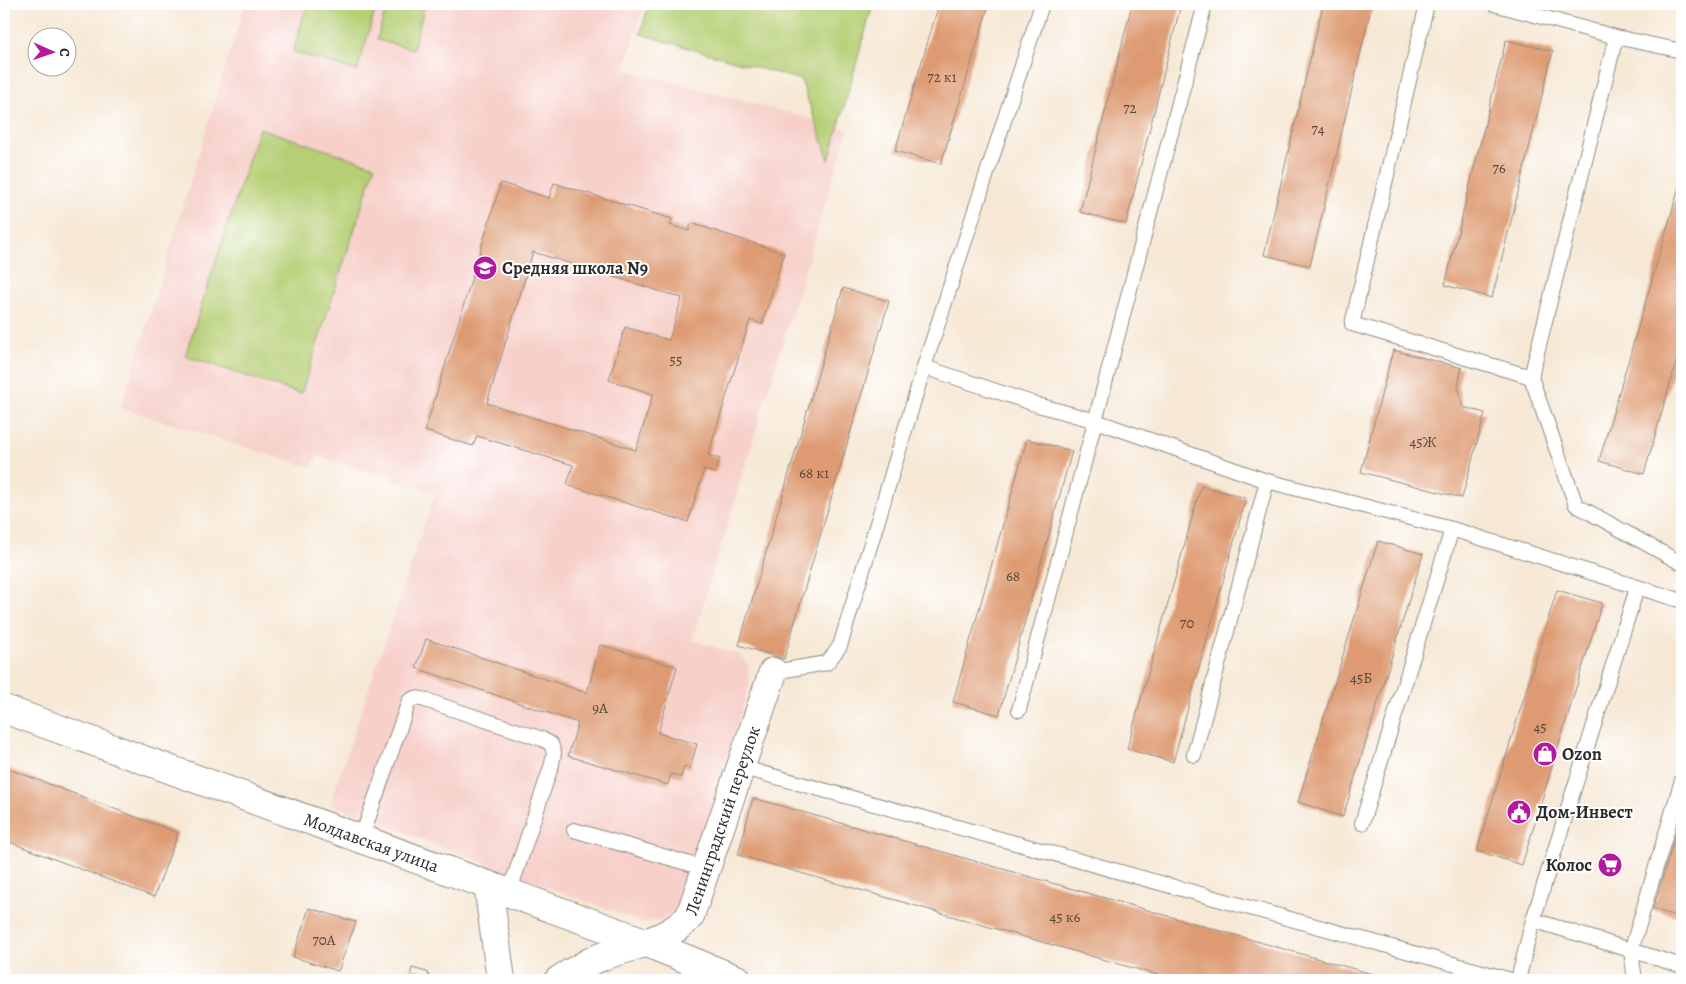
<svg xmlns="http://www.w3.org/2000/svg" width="1686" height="984" font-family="Alegreya,serif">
<rect width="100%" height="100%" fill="#fff"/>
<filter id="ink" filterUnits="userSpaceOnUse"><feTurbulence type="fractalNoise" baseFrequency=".02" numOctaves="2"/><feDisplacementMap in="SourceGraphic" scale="10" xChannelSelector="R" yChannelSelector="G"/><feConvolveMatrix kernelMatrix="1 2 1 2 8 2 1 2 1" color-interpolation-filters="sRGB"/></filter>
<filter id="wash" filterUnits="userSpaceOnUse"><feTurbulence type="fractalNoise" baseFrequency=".0096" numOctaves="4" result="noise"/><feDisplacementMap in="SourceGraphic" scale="20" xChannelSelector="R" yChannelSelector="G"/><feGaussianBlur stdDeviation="1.12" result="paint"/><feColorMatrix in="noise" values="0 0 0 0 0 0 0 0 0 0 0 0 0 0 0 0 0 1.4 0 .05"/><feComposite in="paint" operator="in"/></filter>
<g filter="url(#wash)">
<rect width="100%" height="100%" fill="#f6e8d5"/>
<polygon fill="#f7d0ca" points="245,4 645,4 624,69 848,129 692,640 739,655 748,664 749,684 688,887 676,908 663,919 643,923 330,804 435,493 317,456 312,468 121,408"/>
<g fill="#b6cf74" stroke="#707d50">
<polygon points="307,4 377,4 357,71 293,52"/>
<polygon points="387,4 425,4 413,49 377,40"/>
<polygon points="649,4 873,4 829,160 801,80 640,34"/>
<polygon points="259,128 375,166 301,394 185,356"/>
</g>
<g id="blocks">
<g fill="#de9b73" fill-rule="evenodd">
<polygon points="939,4 989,4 941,164 895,151"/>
<polygon points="1132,4 1181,4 1126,224 1080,212"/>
<polygon points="1323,4 1372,4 1310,266 1264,255"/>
<polygon points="1506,40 1553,51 1492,298 1445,285"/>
<polygon points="1682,177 1682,342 1644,474 1599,461"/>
<path d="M501,183L549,198L554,183L672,219L670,225L689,231L691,223L784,253L762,324L750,320L708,455L720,459L715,473L704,470L688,522L567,485L573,465L477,436L473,446L425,431ZM533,252L682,298L669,340L625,327L609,380L653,394L636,450L487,403Z"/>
<polygon points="843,288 889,301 784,659 739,645"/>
<polygon points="1393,350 1462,368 1458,385 1463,407 1485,413 1462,498 1361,472"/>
<polygon points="1027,439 1072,451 999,715 953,702"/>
<polygon points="1201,486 1246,498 1173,762 1127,749"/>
<polygon points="1378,541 1423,554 1343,817 1298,802"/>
<polygon points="1557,590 1602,603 1522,865 1477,851"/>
<polygon points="426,639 587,693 600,645 677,667 658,733 697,744 690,768 684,766 681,777 671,774 668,785 568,756 578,723 416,668"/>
<polygon points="4,767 178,833 154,897 4,840"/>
<polygon points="753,798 1393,980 1175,980 738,855"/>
<polygon points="1682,814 1682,918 1653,909"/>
<polygon points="309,908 356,922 338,971 293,957"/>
<polygon points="412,968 427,972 431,980 409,980"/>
</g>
</g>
</g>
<g filter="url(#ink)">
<use href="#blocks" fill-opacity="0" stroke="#908a80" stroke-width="1"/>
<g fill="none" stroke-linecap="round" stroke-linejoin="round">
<defs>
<g id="service">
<polyline points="1427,4 1352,324 1531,377 1576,505 1679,562 1682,560"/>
<polyline points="1494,4 1616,37 1682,51"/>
<polyline points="924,367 1038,405 1096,421 1267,481 1452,529 1682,601"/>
<polyline points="1531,377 1616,37"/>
<polyline points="773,672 827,663 840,646 924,367 1042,4"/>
<polyline points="1019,710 1205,4"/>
<polyline points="1194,755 1267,481"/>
<polyline points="740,767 1511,980"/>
<polyline points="1362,823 1452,529"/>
<polyline points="574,830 707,869"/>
<polyline points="361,839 409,701 415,698 422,699 542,739 551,744 554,753 552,764 509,893"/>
<polyline points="1533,920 1682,966"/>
<polyline points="1518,980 1533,920 1637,588"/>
<polyline points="1635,980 1631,951 1682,780"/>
</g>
<g id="minor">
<path id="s1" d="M4,709L647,943L738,980"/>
<polyline points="488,885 501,980"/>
<path id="s2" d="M559,980C571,973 584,965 596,959C628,945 665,944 690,916L773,672"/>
</g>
</defs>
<use href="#service" stroke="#908a80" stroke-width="16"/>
<use href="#minor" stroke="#908a80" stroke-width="30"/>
<use href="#service" stroke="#fff" stroke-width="14"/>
<use href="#minor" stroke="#fff" stroke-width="28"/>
</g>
</g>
<defs>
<symbol id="school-disc" viewBox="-11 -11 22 22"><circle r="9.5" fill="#b5179e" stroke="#fff"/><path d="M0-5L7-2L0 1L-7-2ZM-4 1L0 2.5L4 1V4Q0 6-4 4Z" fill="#fff"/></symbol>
<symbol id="shop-disc" viewBox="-11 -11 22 22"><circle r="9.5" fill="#b5179e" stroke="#fff"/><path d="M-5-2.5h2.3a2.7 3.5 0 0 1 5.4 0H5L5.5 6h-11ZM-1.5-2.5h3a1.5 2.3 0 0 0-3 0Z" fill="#fff"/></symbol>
<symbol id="civic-disc" viewBox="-11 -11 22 22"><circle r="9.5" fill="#b5179e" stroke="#fff"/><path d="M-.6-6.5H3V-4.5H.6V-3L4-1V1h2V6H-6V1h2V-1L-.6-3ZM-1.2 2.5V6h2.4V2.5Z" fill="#fff"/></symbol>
<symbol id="supermarket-disc" viewBox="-11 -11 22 22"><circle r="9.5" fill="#b5179e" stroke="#fff"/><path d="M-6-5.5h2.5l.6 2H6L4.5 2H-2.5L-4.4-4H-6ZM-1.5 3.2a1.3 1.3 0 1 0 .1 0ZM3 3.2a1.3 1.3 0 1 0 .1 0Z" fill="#fff"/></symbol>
</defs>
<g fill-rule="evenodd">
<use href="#school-disc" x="471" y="254" width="28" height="28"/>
<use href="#shop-disc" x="1531" y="740" width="28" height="28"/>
<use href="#civic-disc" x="1505" y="798" width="28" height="28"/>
<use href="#supermarket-disc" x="1596" y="851" width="28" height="28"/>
</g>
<g text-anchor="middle" stroke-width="4" stroke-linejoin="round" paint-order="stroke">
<g font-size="15" fill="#58473d">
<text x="942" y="82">72 к1</text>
<text x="1130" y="113">72</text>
<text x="1318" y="134">74</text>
<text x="1499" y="173">76</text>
<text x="676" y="365">55</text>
<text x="1423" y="447">45Ж</text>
<text x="814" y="478">68 к1</text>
<text x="1013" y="581">68</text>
<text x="1187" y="628">70</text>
<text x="1361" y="683">45Б</text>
<text x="600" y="713">9А</text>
<text x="1540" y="732">45</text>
<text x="1065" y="922">45 к6</text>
<text x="324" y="945">70А</text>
</g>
<g font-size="18" font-weight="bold" fill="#2b2b2b" stroke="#fff" text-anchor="start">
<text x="502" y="274">Средняя школа N9</text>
<text x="1562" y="760">Ozon</text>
<text x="1536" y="818">Дом-Инвест</text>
<text x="1592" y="871" text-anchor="end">Колос</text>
</g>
<g font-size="18" fill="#2b2b2b" stroke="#fff">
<text dy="6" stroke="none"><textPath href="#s2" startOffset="248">Ленинградский переулок</textPath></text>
<text dy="6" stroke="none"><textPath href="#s1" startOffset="391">Молдавская улица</textPath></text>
</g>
</g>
<rect width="1686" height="984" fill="none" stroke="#fff" stroke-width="20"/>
<g transform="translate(52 52) rotate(92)"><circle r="24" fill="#ffffff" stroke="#aaaaaa"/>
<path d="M0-4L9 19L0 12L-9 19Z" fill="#b5179e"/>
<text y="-8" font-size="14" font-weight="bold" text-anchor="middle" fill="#2b2b2b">С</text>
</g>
</svg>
